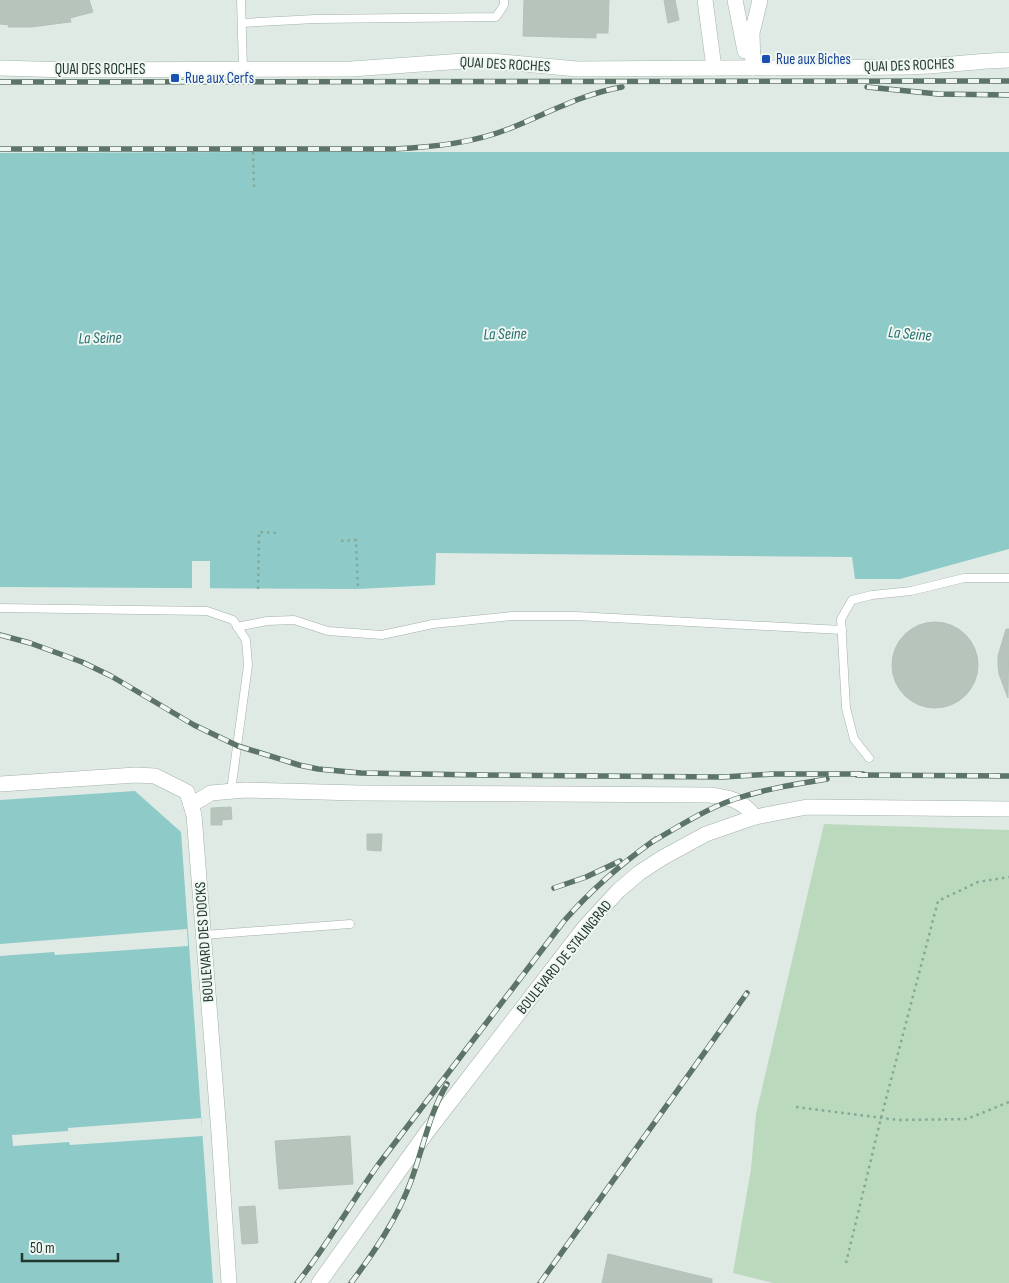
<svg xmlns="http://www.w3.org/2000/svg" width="1009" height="1283" font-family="'Sofia Sans Condensed',sans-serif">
<rect width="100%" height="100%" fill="#e0eae4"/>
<polygon fill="#bbd9bd" points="824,824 1009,830 1009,1283 773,1283 733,1273 751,1169 756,1114"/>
<g fill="#8dcac8">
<polygon points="253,152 1009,152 1009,549 900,579 855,579 852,557 436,553 435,585 358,589 0,587 0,153"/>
<polygon points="135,791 181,832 213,1283 0,1283 0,800"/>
</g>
<g fill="#e0eae4">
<rect x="192" y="561" width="18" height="28"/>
<polygon points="187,929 188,946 55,955 54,952 0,956 0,944"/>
<polygon points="201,1118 203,1136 70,1145 69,1142 13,1146 12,1135 68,1131 68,1128"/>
</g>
<g fill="#b6c4bc" stroke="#b3c2b9">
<polygon points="0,0 89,0 93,12 70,18 71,22 62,23 31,27 8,27 9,25 0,24"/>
<polygon points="524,0 609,0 608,33 596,33 596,38 523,36"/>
<polygon points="664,0 675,0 679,20 668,23"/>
<circle cx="935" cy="665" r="43"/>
<polygon points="1006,629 1009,629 1008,698 999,674 998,665 998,656"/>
<polygon points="231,807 232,819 222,820 222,825 211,825 211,808"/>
<polygon points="367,834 382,834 381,851 367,850"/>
<polygon points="350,1136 353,1184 279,1189 275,1141"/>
<polygon points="255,1206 258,1243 242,1244 239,1207"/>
<polygon points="608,1254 712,1279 712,1283 602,1283"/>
</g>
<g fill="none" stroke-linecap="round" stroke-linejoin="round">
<defs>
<g id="service">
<polyline points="241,0 243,69"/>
<polyline points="242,23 315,19 496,17 504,5 504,0"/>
<polyline points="0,608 207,611 233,620 246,640 248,665 231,791"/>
<polyline points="237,627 267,621 294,620 328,631 382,635 433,624 512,616 576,616 842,630"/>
<polyline points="869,758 854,739 846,708 841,619 852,600 872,595 911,591 964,578 1009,578"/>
<polyline points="204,935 350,924"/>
</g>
<g id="minor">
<polyline points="705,0 714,68"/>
<polyline points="735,0 745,51"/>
<polyline points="753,68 752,33 760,0"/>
<polyline points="0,784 136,775 155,776 187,792 194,815 219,1133 229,1283"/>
<path d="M191,805L211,793L245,790L359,793L709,795C729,797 742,800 755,817"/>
</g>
<polyline id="tertiary" points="319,1283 427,1132 584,928 618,891 639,873 662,858 706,834 755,817 807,807 1009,809"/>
<path id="secondary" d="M0,68L70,70L351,69L464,61H492L577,69L908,67C942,66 975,61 1009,60"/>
</defs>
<use href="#service" stroke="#a3b1aa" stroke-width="9"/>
<use href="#minor" stroke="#a3b1aa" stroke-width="16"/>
<use href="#tertiary" stroke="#a3b1aa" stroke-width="16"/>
<use href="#secondary" stroke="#a2b7ac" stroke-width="16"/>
<g stroke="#83aa97" stroke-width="2.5" stroke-dasharray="2.5 4" stroke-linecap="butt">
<polyline points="253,152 254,187"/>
<polyline points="341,541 356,540 358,589"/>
<polyline points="258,589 259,532 279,533"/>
<polyline points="796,1107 899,1120 967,1119 1009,1102"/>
<polyline points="846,1263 881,1118 938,901 978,882 1009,877"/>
</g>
<use href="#service" stroke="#fff" stroke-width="8"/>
<use href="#minor" stroke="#fff" stroke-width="15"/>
<use href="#tertiary" stroke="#fff" stroke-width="15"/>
<use href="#secondary" stroke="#fff" stroke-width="15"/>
<defs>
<g id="rail">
<polyline points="0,82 1009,81"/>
<polyline points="867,87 938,94 1009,95"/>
<path d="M0,149H394C434,147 474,143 511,128C548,113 582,94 622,87"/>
<polyline points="0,635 30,643 82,662 111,676 194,725 238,746 299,765 318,769 361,773 480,775 723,777 773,774 863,774"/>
<polyline points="857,775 1009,776"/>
<path d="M652,842C679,826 706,809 735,799C765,789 796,784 827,779"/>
<polyline points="554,888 586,877 620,861"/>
<path d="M297,1283C327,1246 350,1204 378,1165L564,921C592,889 622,863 656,839"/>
<path d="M351,1283C375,1251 397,1219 411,1181C423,1149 429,1114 447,1084"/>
<polyline points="540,1283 747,993"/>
</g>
</defs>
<use href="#rail" stroke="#5d7469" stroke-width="5.5"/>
<use href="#rail" stroke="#f0f7f2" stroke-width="4" stroke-dasharray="11" stroke-linecap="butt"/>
</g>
<g fill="#1a4fb4" stroke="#f0f7f2" stroke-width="2">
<rect x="761" y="54" width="10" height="10" rx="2.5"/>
<rect x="170" y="73" width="10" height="10" rx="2.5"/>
</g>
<g text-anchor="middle" stroke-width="4" stroke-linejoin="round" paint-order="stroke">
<g font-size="15" fill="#164399" stroke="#f0f7f2" text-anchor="start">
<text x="776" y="64">Rue aux Biches</text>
<text x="185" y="83">Rue aux Cerfs</text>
</g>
<g font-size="15" fill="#22382e" stroke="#f0f7f2">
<text transform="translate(505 64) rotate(3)" y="5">QUAI DES ROCHES</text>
<text transform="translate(909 65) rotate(-2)" y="5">QUAI DES ROCHES</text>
<text x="100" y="74">QUAI DES ROCHES</text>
<text transform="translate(204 942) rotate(-94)" y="5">BOULEVARD DES DOCKS</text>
<text transform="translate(564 957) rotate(-51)" y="5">BOULEVARD DE STALINGRAD</text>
</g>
<g font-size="16" font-style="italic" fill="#226e6d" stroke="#f0f7f2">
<text transform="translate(505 333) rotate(-1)" y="6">La Seine</text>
<text transform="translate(910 333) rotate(5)" y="6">La Seine</text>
<text transform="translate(100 337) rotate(-1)" y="6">La Seine</text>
</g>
</g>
<path d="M22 1253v8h96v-8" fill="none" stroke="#22382e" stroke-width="2.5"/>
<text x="30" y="1253" font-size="15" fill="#22382e" stroke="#f0f7f2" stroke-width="4" paint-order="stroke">50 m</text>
</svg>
